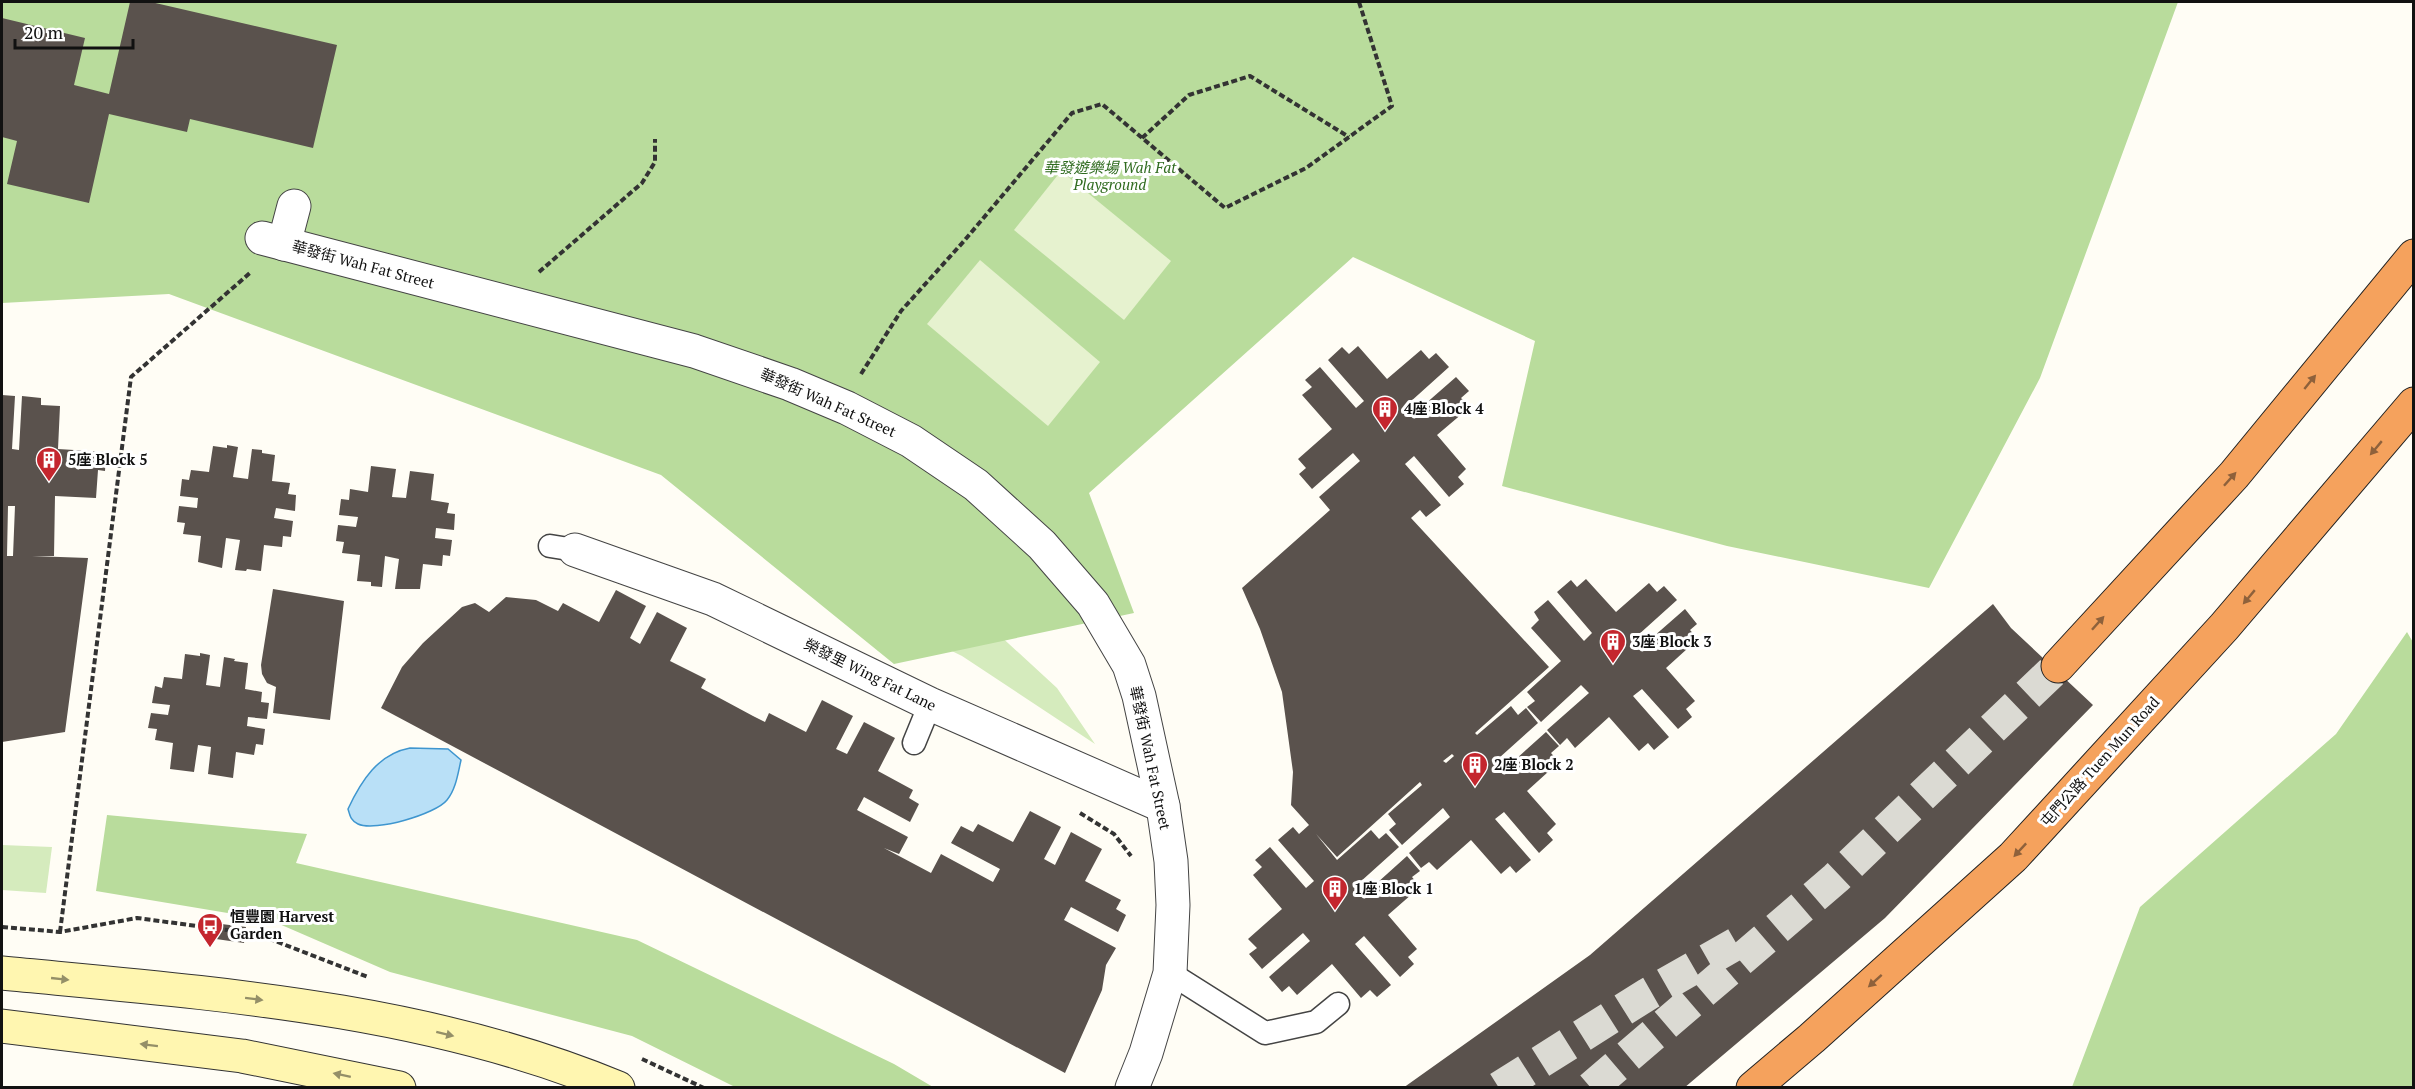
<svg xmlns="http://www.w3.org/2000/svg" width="2415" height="1089" font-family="'PT Serif','Noto Sans TC',serif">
<rect width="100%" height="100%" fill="#fffdf5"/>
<g fill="#d5ebbd">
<polygon points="813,583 959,598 1057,688 1095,744 962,656"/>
<polygon points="2,845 52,847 46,893 2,890"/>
</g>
<g fill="#b9dc9c">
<polygon points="2,2 2178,2 2040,378 1929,588 1727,546 1502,486 1535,341 1353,257 1089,493 1134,613 894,664 661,475 169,294 2,303"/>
<polygon points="2407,632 2414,644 2413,1087 2072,1087 2140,907 2336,734"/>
<polygon points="107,815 307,834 296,863 637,940 894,1064 933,1087 735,1087 632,1036 390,972 270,920 96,891"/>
</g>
<g fill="#e6f2cf">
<polygon points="1061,171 1171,261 1124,320 1014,230"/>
<polygon points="980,260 1100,362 1048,426 927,324"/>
</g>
<path fill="#b9e0f7" stroke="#3f96cf" stroke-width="1.5" d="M410,748L448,749L461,760C458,773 456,789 447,800C436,814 375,832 358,824C351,821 350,816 348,809C361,781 378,754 410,748Z"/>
<g fill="#5a524d" fill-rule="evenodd">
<polygon points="130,2 151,2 337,45 313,148 190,119 187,132 109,114 89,203 7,184 17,141 2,137 2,18 85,38 74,85 109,94"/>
<path d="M1358,346L1387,379L1421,350L1429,359L1436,353L1449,367L1409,403L1416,412L1456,377L1469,391L1461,398L1470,407L1437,435L1466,469L1458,477L1464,484L1449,497L1414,456L1405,464L1441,505L1426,517L1420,510L1411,518L1549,667L1475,733L1477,735L1511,706L1518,715L1526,708L1538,723L1499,758L1506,768L1546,732L1559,746L1551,753L1559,762L1527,791L1556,824L1547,833L1553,840L1539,853L1504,812L1495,819L1531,860L1516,873L1510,866L1501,874L1471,840L1437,870L1429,862L1421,868L1409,853L1450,817L1443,808L1402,845L1389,830L1396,824L1388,814L1422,785L1420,782L1337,857L1316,834L1337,860L1371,830L1379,839L1386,833L1399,847L1359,883L1367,892L1407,856L1420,871L1412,877L1420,887L1388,915L1417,949L1408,957L1414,964L1400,977L1364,936L1355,944L1391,985L1377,997L1370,990L1361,998L1332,964L1297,995L1289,986L1282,992L1269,977L1310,941L1303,933L1262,969L1249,954L1257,948L1248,939L1282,909L1253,875L1262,867L1255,860L1270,847L1306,888L1314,881L1278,840L1293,827L1299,834L1309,825L1291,805L1293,772L1282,692L1260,629L1242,588L1330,510L1319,497L1360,461L1353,453L1312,489L1299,474L1306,468L1298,459L1332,429L1302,395L1312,387L1305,380L1320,367L1356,408L1364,401L1328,360L1342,347L1349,354ZM1452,754L1454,756L1446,763L1443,761Z"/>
<path d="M2,395L15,396L12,449L19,450L22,396L41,398V405L60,406L58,449L106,452L105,471L98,470L96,498L55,496L54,556H32L88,558L65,732L2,742ZM8,506H15L13,556H7Z"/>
<polygon points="227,445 238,447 233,477 248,479 252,449 262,450 262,453 275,455 272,481 290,483 288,494 296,495 295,511 276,508 274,518 293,521 291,537 283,536 282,547 264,545 261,571 247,569 246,571 235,570 240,540 226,538 222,568 198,562 201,536 183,534 185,523 177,522 179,506 197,508 198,498 180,496 182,479 189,480 191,470 209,472 213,446 227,448"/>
<polygon points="371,466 396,469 392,497 406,498 410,471 434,474 431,500 449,503 447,513 455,514 454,530 436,528 435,538 452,540 450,556 443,555 442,566 423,564 420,589 395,589 399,559 385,556 382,587 371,586 371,582 357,581 360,555 342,553 344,542 336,541 338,525 356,527 358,517 339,515 341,499 349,500 350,489 368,492"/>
<polygon points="1586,579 1616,612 1649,583 1657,592 1664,586 1677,600 1637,636 1645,644 1685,609 1697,624 1690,630 1698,639 1666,668 1695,701 1686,709 1692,717 1678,729 1642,689 1633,696 1669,737 1654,750 1648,743 1639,751 1609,717 1575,748 1567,738 1560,745 1547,730 1589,693 1581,685 1541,722 1527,707 1535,701 1527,692 1561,661 1531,628 1539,620 1534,612 1548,600 1584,641 1592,633 1557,592 1571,580 1577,587"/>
<polygon points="273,589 344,601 330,720 273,713 276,687 267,683 262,674 261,665"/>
<polygon points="616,590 646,606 630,638 640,644 657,612 687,628 670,661 706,679 701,688 753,716 765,722 769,713 806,732 822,700 853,716 836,749 847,754 864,722 895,738 878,771 913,790 909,798 919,804 910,822 864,797 857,810 908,837 899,854 884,848 931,873 941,854 993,882 1000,869 951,843 961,826 973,832 978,824 1013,842 1030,811 1061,827 1044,859 1055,865 1071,832 1102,849 1085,881 1121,900 1116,909 1126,915 1118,932 1071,907 1064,920 1116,948 1106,965 1102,990 1065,1073 381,708 402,667 423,643 462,607 475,603 489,612 506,597 536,600 558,611 563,603 599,622"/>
<polygon points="1993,604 2011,628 2093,705 1885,918 1684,1088 1403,1088 1590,955"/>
<polygon points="200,653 210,655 206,685 220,687 224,657 235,659 234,661 248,663 245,689 262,692 261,702 269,703 267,719 248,717 247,726 265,729 263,745 256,744 254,755 236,752 233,778 208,774 211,747 198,745 194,772 170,769 173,743 155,740 157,729 148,728 151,713 168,715 170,705 152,703 155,686 162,688 164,677 182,679 185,654 200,656"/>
<polygon points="205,922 246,927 244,943 202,937"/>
</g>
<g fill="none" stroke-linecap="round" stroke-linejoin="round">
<g stroke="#dbdad3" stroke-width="33" stroke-dasharray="33 16" stroke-linecap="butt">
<polyline points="1499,1088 1648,994 1739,942"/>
<polyline points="1591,1088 1836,878 2058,666"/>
</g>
<defs>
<g id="lane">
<polyline points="550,546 575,550"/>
<polyline points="914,743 930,704"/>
<polyline points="1170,973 1265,1033 1316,1022 1338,1004"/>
</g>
<g id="street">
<polyline points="262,238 694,351 790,384 847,408 911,441 976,485 1042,545 1093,604 1129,665 1139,696 1163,806 1171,861 1173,905 1170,973 1146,1053 1132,1088"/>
<polyline points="284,244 294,206"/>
<polyline points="575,550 713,599 930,704 1163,806"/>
</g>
<g id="secondary">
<path d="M2,973C209,993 423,1007 618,1088"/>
<polyline points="2,1026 242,1056 399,1088"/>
</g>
<g id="highway">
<polyline points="2058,666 2234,475 2414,256"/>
<polyline points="1753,1088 1812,1038 2013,857 2224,627 2414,404"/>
</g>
</defs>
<use href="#lane" stroke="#444" stroke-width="25"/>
<use href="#street" stroke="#444" stroke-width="35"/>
<use href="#secondary" stroke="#333" stroke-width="35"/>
<use href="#highway" stroke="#222" stroke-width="35"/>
<g stroke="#333" stroke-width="4" stroke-dasharray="6 3" stroke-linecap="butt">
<polyline points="1142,138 1189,95 1250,76 1349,137"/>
<polyline points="539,272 642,183 655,162 655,139"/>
<polyline points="861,374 901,311 964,241 1072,113 1102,104 1225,208 1306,168 1392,106 1359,2"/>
<polyline points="1080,813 1114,834 1131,856"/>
<polyline points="2,927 60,932 137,918 257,934 368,977"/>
<polyline points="60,932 131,377 251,272"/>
<polyline points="642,1059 704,1088"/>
</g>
<use href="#lane" stroke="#fff" stroke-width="22"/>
<use href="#street" stroke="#fff" stroke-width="33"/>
<use href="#secondary" stroke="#fff6b0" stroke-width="33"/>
<use href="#highway" stroke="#f5a25d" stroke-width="33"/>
</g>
<defs><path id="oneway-solid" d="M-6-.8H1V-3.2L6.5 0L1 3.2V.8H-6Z" transform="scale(1.5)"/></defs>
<g fill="#8e613b">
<use href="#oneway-solid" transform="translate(2310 382) rotate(-51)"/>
<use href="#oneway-solid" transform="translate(2376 448) rotate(130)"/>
<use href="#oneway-solid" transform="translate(2230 479) rotate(-48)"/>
<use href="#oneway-solid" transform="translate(2249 597) rotate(130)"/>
<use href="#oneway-solid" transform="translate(2098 623) rotate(-48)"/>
<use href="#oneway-solid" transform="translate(2020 850) rotate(133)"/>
<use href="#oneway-solid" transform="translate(1875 981) rotate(138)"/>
</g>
<g fill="#948f68">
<use href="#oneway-solid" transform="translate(60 979) rotate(6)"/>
<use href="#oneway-solid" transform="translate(254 999) rotate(7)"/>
<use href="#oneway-solid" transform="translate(445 1034) rotate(14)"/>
<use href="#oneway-solid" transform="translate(149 1045) rotate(-173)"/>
<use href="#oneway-solid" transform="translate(342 1075) rotate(-168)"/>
</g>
<defs>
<symbol id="building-pin" viewBox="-11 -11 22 30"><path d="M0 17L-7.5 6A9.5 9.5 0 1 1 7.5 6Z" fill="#c4262e" stroke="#fff"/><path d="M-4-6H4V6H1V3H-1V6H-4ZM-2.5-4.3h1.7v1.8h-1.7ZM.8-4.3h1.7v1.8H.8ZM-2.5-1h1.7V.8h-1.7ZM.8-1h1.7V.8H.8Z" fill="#fff"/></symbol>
<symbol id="bus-pin" viewBox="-11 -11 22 30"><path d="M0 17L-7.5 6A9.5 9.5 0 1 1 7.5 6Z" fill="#c4262e" stroke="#fff"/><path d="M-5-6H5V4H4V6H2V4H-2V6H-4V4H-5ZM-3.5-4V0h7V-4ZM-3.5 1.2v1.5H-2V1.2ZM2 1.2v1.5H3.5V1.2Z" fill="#fff"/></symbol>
</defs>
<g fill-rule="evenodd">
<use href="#building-pin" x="1370" y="394" width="30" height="40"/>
<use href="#building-pin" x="34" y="445" width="30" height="40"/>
<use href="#building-pin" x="1598" y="627" width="30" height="40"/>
<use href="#building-pin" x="1460" y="750" width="30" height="40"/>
<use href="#building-pin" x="1320" y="874" width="30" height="40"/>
<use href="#bus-pin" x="195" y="911" width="30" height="40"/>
</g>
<g text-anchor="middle" stroke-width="6" stroke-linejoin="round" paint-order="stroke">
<g font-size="15" font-style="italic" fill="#2f6b1f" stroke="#fff">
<text x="1110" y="173">華發遊樂場 Wah Fat<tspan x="1110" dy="17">Playground</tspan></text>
</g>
<g font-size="15" fill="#111" stroke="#fff">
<text transform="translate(363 265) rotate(15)" y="5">華發街 Wah Fat Street</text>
<text transform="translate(828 403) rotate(24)" y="5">華發街 Wah Fat Street</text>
<text transform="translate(870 675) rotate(26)" y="5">榮發里 Wing Fat Lane</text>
<text transform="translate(1150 758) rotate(78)" y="5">華發街 Wah Fat Street</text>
<text transform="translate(2100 762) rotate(-48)" y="5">屯門公路 Tuen Mun Road</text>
</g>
<g font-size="15" font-weight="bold" fill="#111" stroke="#fff" text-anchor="start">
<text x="1404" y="414">4座 Block 4</text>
<text x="68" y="465">5座 Block 5</text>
<text x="1632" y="647">3座 Block 3</text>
<text x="1494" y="770">2座 Block 2</text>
<text x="1354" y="894">1座 Block 1</text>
<text x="230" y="922">恒豐園 Harvest<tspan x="230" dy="17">Garden</tspan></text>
</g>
</g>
<rect width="2415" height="1089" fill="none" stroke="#111111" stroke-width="6"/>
<path d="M15 39v9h118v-9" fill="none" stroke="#111111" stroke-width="3"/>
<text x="24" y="39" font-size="18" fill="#111111" stroke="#ffffff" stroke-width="4.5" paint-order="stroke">20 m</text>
</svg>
